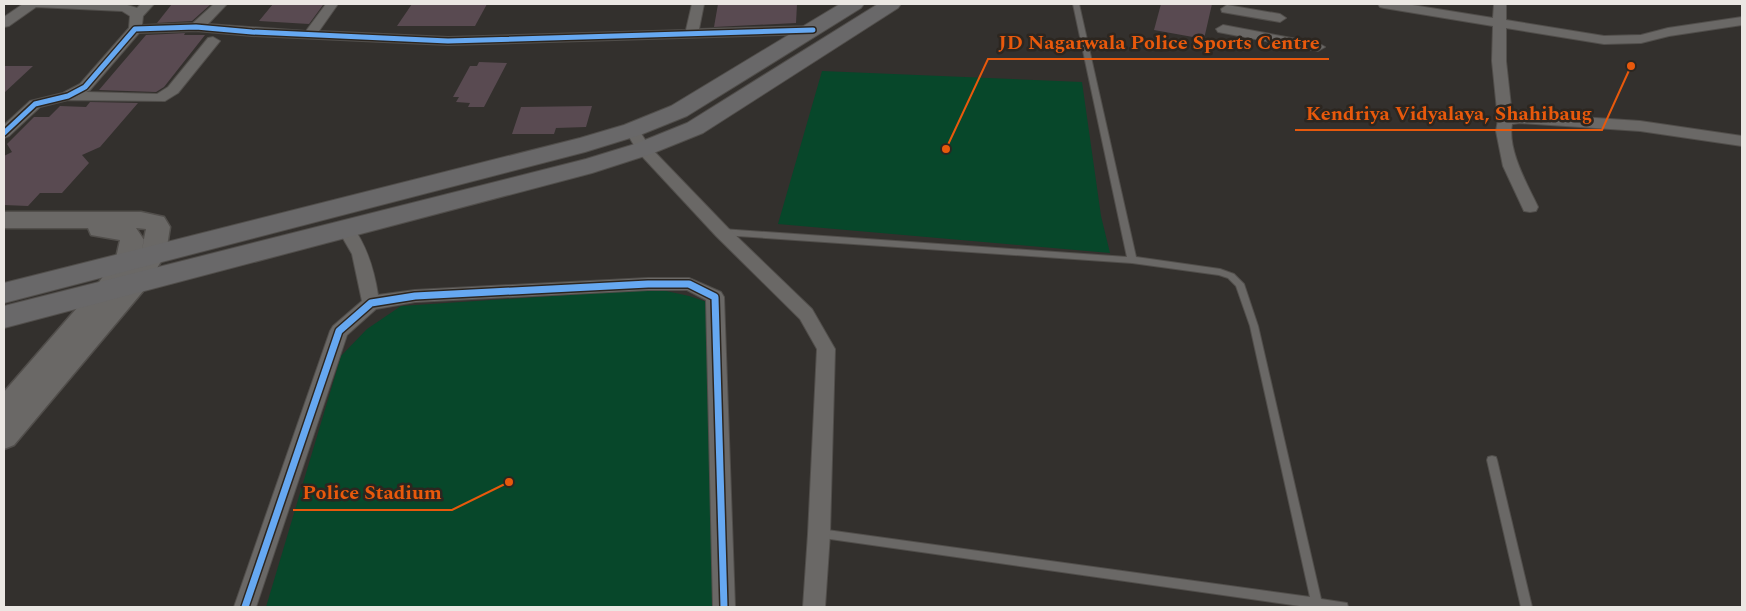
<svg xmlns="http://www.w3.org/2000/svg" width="1746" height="611" font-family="Spectral,serif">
<rect width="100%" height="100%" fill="#33302d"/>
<g fill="#07472a">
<polygon points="822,71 1082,82 1101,216 1110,253 778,224"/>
<polygon points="657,289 689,296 713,304 717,607 266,607 341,356 367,329 401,306"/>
</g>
<g fill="#594a51">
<polygon points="172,4 211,4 192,21 157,23"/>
<polygon points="273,4 294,4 323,5 309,24 259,21"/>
<polygon points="412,4 487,4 475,26 397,26"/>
<polygon points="718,4 797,4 796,23 714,27"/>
<polygon points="1161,4 1212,4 1204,39 1154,30"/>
<polygon points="185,33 184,35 205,35 164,87 156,92 99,90 146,35"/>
<polygon points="479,62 507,63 484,107 468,107 470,103 456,102 459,97 453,97 470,66 477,66"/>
<polygon points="4,66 33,66 4,93"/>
<polygon points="90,102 138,103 100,147 82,155 89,163 62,193 40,193 28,206 4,205 4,156 12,152 7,144 34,117 49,117 60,106 86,107"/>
<polygon points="592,106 586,127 556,128 554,134 512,134 521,107"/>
</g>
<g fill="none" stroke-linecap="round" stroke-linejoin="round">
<defs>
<g id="service">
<polygon points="1073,4 1079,4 1136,257 1220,269 1234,274 1244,284 1258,326 1321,599 1347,603 1348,607 1307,607 816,537 815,534 816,531 820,529 1310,597 1250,326 1236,286 1228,278 1219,275 1132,263 722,235 718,232 722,229 1127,257"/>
<polygon points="1492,456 1496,457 1497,460 1532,607 1521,607 1487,460 1488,457"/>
</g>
<g id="minor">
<polygon points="23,4 124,4 137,8 141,4 154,4 143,16 142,25 193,23 214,4 227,4 208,24 306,31 326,4 338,4 319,31 448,37 686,30 692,4 704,4 699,29 813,26 820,30 813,34 448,45 252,36 196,31 139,33 90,90 86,92 157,94 168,87 208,38 213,37 220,41 178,93 165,101 68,100 40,107 9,136 4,138 4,125 30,101 63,93 80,84 129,28 130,16 122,11 36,7 9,26 4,27 4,17"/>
<path d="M1378,4H1406L1493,18L1494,4H1506V20L1604,36L1641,35L1668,28L1742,17V25L1669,36L1641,43L1604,44L1506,28V61L1512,115L1520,113L1640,121L1742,136V146L1640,131L1520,123L1512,124C1507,149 1527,184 1538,207L1536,211L1530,212L1524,211L1503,166L1496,131L1498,120L1492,61L1493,26L1384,8L1380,7Z"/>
<polygon points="1227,5 1280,14 1286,18 1280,22 1222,12 1221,9"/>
<polygon points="1223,25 1318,43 1325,47 1318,51 1218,32 1216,29"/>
<polygon points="632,125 637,127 649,146 728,228 812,309 835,349 830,534 825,607 803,607 808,534 817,349 800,319 716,236 638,152 625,130 627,127"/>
<path d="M345,222L351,224C367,246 374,269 378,295L415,290L648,278H689L721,292L724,297L735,607H713L706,300L687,290H648L415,302L376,309L347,335L256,607H234L330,331L333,326L362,301L352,254L337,228L339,224Z"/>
</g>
<path id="secondary" d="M4,212H141L164,217L170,227L166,253L144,290L14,445L4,449V392L97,285L116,258L120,240L91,235L88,228H4ZM136,228L146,229L141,254L144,240Z"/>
<g id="primary">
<polygon points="840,4 864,4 861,8 687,116 640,135 585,152 4,303 4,283 580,138 624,125 671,106"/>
<polygon points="878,4 901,4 898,8 703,133 651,154 592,173 4,328 4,306 586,159 635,144 687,123"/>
</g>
</defs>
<use href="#service" stroke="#514e4b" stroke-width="2"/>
<use href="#minor" stroke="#514e4b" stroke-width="2"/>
<use href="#secondary" stroke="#514e4b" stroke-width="3"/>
<use href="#primary" stroke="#514e4b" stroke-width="2"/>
<use href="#service" fill="#6a6866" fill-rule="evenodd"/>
<use href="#minor" fill="#6a6866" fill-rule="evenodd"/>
<use href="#secondary" fill="#6a6866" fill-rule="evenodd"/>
<use href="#primary" fill="#696869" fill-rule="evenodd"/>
<defs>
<polyline id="cycleway-far1" points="4,133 35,104 68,96 85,87 135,29 196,27 252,32 448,41 813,30"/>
<polyline id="cycleway" points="245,607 339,331 371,303 415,296 648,284 689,284 715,297 724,607"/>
</defs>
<use href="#cycleway-far1" stroke="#2c2620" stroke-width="8"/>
<use href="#cycleway" stroke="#2c2620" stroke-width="10"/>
<use href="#cycleway-far1" stroke="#66a8f1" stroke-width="5"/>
<use href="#cycleway" stroke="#66a8f1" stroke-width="7"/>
</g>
<path fill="none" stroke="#e8590c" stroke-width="2" d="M946 149L988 59H1329M1631 66L1602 130H1295M509 482L452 510H293"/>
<g fill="#e8590c" stroke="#2c2620" stroke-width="2">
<circle cx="946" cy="149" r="5"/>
<circle cx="1631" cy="66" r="5"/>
<circle cx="509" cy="482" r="5"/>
</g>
<g font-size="20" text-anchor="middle" font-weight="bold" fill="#e8590c" stroke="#2c2620" stroke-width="5" stroke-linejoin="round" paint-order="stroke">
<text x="1159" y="49">JD Nagarwala Police Sports Centre</text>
<text x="1449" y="120">Kendriya Vidyalaya, Shahibaug</text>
<text x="372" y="499">Police Stadium</text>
</g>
<rect width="1746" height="611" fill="none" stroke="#ebe7e3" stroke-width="10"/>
</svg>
